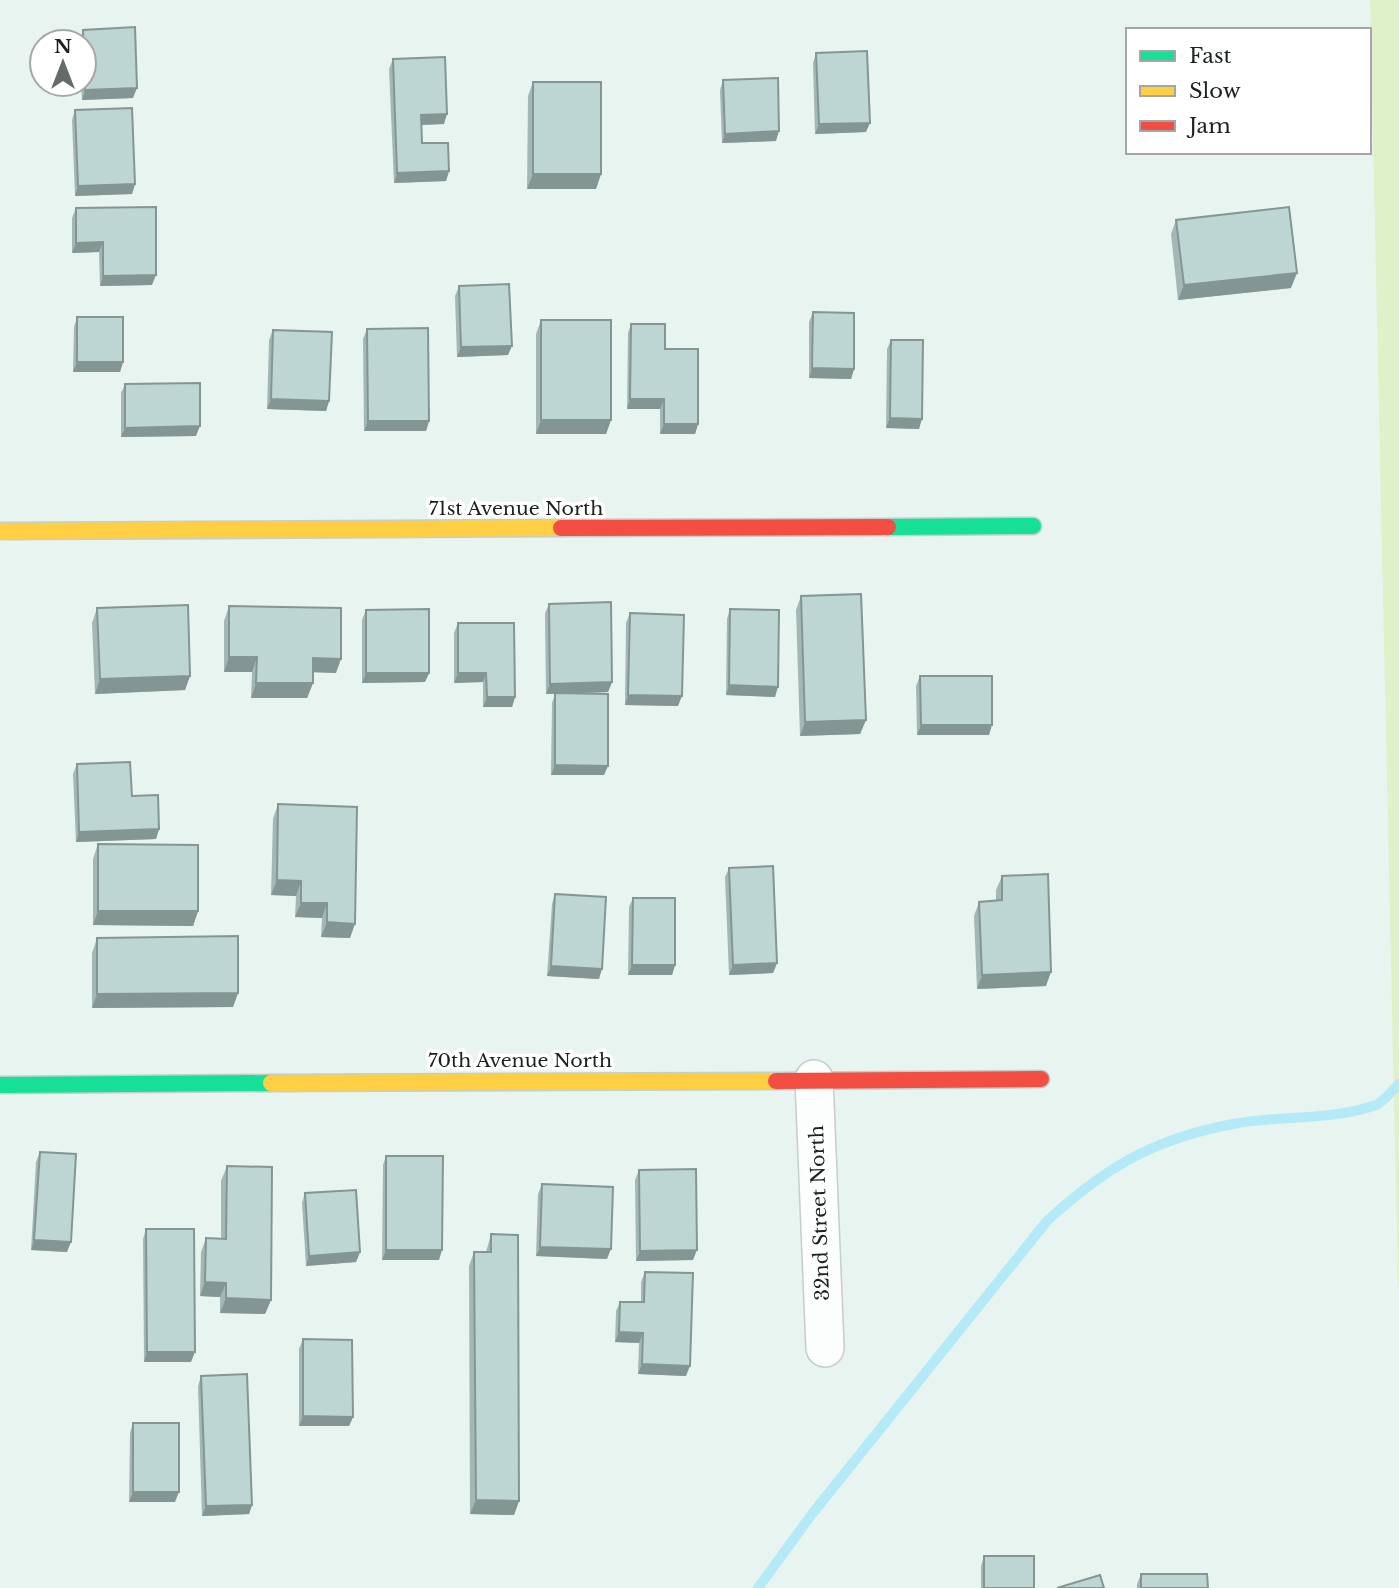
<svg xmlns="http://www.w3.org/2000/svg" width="1399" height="1588" font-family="'Libre Baskerville',serif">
<rect width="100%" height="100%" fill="#e8f4f0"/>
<polygon fill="#dff1c8" points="1370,0 1399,0 1399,1285 1398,1285"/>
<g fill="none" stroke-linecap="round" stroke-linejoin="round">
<path stroke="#b4eaf8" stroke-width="10" d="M758,1588L812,1514L1047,1221C1106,1167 1153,1139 1233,1124C1280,1115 1331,1121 1376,1105C1384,1102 1392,1090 1399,1084"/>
<defs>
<polyline id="street" points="814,1079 825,1348"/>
<g id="fast">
<polyline points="888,527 1033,526"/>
<polyline points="0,1085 271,1083"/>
</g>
<g id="slow">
<polyline points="0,531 561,528"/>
<polyline points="271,1083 776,1081"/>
</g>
<g id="jam">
<polyline points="561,528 888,527"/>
<polyline points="776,1081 1041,1079"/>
</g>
</defs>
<use href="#street" stroke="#c5cecb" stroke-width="40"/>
<use href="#fast" stroke="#c5cecb" stroke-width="19"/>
<use href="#slow" stroke="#c5cecb" stroke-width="19"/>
<use href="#jam" stroke="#c5cecb" stroke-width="19"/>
<use href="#street" stroke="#fcfdfd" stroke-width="37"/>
<use href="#fast" stroke="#16e098" stroke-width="16"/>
<use href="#slow" stroke="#ffcf43" stroke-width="16"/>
<use href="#jam" stroke="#f24e42" stroke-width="16"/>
</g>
<g fill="#a3b8b6">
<polygon points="83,30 133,98 82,100 81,84 84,84 84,42 80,42 80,40"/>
<polygon points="816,53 866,132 815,134 813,63"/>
<polygon points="393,59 444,124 422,125 422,143 449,171 446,181 394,183 389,69"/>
<polygon points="723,80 776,141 722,143 720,90"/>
<polygon points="533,82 601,174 596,189 527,189 528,96"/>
<polygon points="75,110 135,184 132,194 75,196 72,120"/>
<polygon points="76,208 152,285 100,286 99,252 72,253 72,218"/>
<polygon points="1176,220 1291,288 1178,300 1171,234"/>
<polygon points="459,286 508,355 457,357 455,296"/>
<polygon points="813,312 854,369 851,379 809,378 809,322"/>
<polygon points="77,317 123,362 120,372 73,372 74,327"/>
<polygon points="541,320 611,420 606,434 536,434 536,334"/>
<polygon points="631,324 665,349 698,424 695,434 660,434 660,409 627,409 628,333"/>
<polygon points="367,329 429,421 426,431 364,431 363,339"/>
<polygon points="273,330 329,401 326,411 267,409 269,340"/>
<polygon points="891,340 919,429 886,428 887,349"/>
<polygon points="125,384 196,436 121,437 121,393"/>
<polygon points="801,596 866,720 860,734 800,736 796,610"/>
<polygon points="549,604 612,682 608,692 562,694 604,775 551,775 552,703 555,694 546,694 545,613"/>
<polygon points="229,606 336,673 313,672 313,683 307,698 251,698 252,672 224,672 224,621"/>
<polygon points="97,608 190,676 185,690 95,694 92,623"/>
<polygon points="730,609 775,697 726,695 727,619"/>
<polygon points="366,610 429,673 425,682 362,683 362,620"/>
<polygon points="630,613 678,706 625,705 626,623"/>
<polygon points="458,623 515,697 512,707 483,707 483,682 454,683 454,633"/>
<polygon points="920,676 989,735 917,735 916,686"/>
<polygon points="77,764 132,796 159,829 156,839 76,842 73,774"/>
<polygon points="278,804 350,938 321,937 322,918 295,917 296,896 271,895 273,819"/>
<polygon points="98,844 198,911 193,926 93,925 93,859"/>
<polygon points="729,868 777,963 773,973 729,975 725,877"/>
<polygon points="1002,876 1046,986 977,989 974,916 979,902 996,901 996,890"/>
<polygon points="555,894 599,979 547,976 552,904"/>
<polygon points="633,898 675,965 672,975 628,975 629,907"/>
<polygon points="97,938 238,993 233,1007 92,1008 92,953"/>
<polygon points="40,1152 67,1252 31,1250 36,1162"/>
<polygon points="386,1156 439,1260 382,1260 383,1165"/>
<polygon points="227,1166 271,1300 265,1314 220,1313 220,1297 200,1296 201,1252 206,1238 221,1239 221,1181"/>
<polygon points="639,1170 693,1260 636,1261 635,1180"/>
<polygon points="542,1184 607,1259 536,1256 538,1194"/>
<polygon points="305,1193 360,1252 356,1262 306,1266 302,1203"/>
<polygon points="146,1229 191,1362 144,1362 143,1239"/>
<polygon points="491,1234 519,1501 514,1515 470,1514 469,1266 474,1252 486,1252"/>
<polygon points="645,1272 686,1376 638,1374 639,1343 615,1342 616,1311 620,1302 641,1302 641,1282"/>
<polygon points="303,1339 353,1417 349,1426 299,1426 299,1349"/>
<polygon points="201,1376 252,1505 249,1514 202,1516 198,1386"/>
<polygon points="133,1423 175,1502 129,1502 130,1433"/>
<polygon points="984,1556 1034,1588 981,1588 981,1566"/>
<polygon points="1141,1574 1208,1588 1137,1588 1137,1584"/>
</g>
<g fill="#849694">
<polygon points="137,88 133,98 82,100 85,90"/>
<polygon points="447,114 444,124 418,125 421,115"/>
<polygon points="870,123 866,132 815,134 819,124"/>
<polygon points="779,131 776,141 722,143 725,134"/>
<polygon points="449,171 446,181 394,183 397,173"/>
<polygon points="533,174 601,174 596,189 527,189"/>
<polygon points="135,184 132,194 75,196 78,186"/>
<polygon points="103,242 99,252 72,253 76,243"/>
<polygon points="1297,273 1291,288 1178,300 1184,285"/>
<polygon points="156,275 152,285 100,286 103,276"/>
<polygon points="512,346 508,355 457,357 461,347"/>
<polygon points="77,362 123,362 120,372 73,372"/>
<polygon points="812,368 854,369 851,379 809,378"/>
<polygon points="271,399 329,401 326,411 267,409"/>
<polygon points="630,399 664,399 660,409 627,409"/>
<polygon points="890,418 922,419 919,429 886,428"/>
<polygon points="541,420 611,420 606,434 536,434"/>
<polygon points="368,421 429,421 426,431 364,431"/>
<polygon points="664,424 698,424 695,434 660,434"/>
<polygon points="200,426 196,436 121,437 125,428"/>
<polygon points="229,657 257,657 252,672 224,672"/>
<polygon points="313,658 341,659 336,673 308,672"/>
<polygon points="366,673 429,673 425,682 362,683"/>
<polygon points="458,673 486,673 483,682 454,683"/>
<polygon points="190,676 185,690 95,694 100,679"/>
<polygon points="612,682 608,692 546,694 550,684"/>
<polygon points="256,683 313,683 307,698 251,698"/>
<polygon points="729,685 778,687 775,697 726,695"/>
<polygon points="628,695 682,696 678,706 625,705"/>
<polygon points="487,697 515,697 512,707 483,707"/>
<polygon points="866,720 860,734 800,736 805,722"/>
<polygon points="921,725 992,725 989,735 917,735"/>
<polygon points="555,765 608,766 604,775 551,775"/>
<polygon points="159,829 156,839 76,842 79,832"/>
<polygon points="277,880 301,881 296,896 271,895"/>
<polygon points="301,903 327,903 322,918 295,917"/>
<polygon points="98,911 198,911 193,926 93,925"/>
<polygon points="327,922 355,924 350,938 321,937"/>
<polygon points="777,963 773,973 729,975 733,965"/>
<polygon points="632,965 675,965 672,975 628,975"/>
<polygon points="551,966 602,969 599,979 547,976"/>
<polygon points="1051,972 1046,986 977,989 982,975"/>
<polygon points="238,993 233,1007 92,1008 97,994"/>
<polygon points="34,1240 71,1242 67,1252 31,1250"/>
<polygon points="540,1247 611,1249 607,1259 536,1256"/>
<polygon points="386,1250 442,1250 439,1260 382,1260"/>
<polygon points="697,1250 693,1260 636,1261 640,1251"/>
<polygon points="360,1252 356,1262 306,1266 309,1256"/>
<polygon points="205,1282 226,1283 220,1297 200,1296"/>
<polygon points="226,1298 271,1300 265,1314 220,1313"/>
<polygon points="619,1332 643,1333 639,1343 615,1342"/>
<polygon points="147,1352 195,1352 191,1362 144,1362"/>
<polygon points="642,1364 690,1366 686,1376 638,1374"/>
<polygon points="303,1416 353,1417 349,1426 299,1426"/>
<polygon points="133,1492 179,1492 175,1502 129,1502"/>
<polygon points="476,1500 519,1501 514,1515 470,1514"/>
<polygon points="252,1505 249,1514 202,1516 206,1506"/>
</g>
<g fill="#bdd6d4" stroke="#849694" stroke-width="2">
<polygon points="135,27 137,88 85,90 83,30"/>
<polygon points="867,51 870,123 819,124 816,53"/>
<polygon points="445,57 447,114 421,115 422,143 448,143 449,171 397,173 393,59"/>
<polygon points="778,78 779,131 725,134 723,80"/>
<rect x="533" y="82" width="68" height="92"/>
<polygon points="132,108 135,184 78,186 75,110"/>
<polygon points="156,207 156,275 103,276 103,242 76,243 76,208"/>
<polygon points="1289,207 1297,273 1184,285 1176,220"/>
<polygon points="509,284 512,346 461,347 459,286"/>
<polygon points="813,312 854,313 854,369 812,368"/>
<rect x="77" y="317" width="46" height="45"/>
<rect x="541" y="320" width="70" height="100"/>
<polygon points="631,324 665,324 665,349 698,349 698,424 664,424 664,399 630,399"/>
<polygon points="428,328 429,421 368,421 367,329"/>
<polygon points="273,330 332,332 329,401 271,399"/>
<polygon points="891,340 923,340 922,419 890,418"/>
<polygon points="200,383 200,426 125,428 125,384"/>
<polygon points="861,594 866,720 805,722 801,596"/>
<polygon points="611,602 612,682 550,684 549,604"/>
<polygon points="188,605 190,676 100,679 97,608"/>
<polygon points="229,606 341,608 341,659 313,658 313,683 256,683 257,657 229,657"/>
<polygon points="429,609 429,673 366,673 366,610"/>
<polygon points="730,609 779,610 778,687 729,685"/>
<polygon points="630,613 684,615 682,696 628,695"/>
<polygon points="458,623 514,623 515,697 487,697 486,673 458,673"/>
<polygon points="920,676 992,676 992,725 921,725"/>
<polygon points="555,693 608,694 608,766 555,765"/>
<polygon points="130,762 132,796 158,795 159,829 79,832 77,764"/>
<polygon points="278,804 357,807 355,924 327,922 327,903 301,903 301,881 277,880"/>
<polygon points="98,844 198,845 198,911 98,911"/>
<polygon points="773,866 777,963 733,965 729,868"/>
<polygon points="1048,874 1051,972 982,975 979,902 1002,900 1002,876"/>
<polygon points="555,894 606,897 602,969 551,966"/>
<polygon points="633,898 675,898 675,965 632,965"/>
<polygon points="238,936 238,993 97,994 97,938"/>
<polygon points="40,1152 76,1154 71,1242 34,1240"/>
<polygon points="386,1156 443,1156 442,1250 386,1250"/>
<polygon points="227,1166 272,1167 271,1300 226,1298 226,1283 205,1282 206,1238 226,1239"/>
<polygon points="696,1169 697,1250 640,1251 639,1170"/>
<polygon points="542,1184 613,1187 611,1249 540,1247"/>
<polygon points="356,1190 360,1252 309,1256 305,1193"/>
<polygon points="146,1229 194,1229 195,1352 147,1352"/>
<polygon points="491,1234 518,1235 519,1501 476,1500 474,1252 491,1252"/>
<polygon points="645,1272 693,1273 690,1366 642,1364 643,1333 619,1332 620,1302 644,1302"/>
<polygon points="303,1339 352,1340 353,1417 303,1416"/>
<polygon points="247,1374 252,1505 206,1506 201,1376"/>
<rect x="133" y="1423" width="46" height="69"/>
<rect x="984" y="1556" width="50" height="32"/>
<polygon points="1141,1574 1207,1574 1208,1588 1141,1588"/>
<polygon points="1100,1575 1104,1588 1057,1588"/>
</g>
<g text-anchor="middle" stroke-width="7" stroke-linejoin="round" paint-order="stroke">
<g font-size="19" fill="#1c2321" stroke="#fff">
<text x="516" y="515">71st Avenue North</text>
<text x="520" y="1067">70th Avenue North</text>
<text transform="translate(819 1213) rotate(-92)" y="7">32nd Street North</text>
</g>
</g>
<rect x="1126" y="28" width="245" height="126" fill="#ffffff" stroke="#a4a7a6" stroke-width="2"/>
<rect x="1140" y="51" width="35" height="10" fill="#16e098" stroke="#a4a7a6" stroke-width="2"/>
<text x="1189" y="63" font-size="21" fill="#1c2321">Fast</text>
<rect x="1140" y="86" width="35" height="10" fill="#ffcf43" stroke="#a4a7a6" stroke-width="2"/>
<text x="1189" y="98" font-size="21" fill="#1c2321">Slow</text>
<rect x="1140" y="121" width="35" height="10" fill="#f24e42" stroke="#a4a7a6" stroke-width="2"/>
<text x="1189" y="133" font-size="21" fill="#1c2321">Jam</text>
<g transform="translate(63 63)"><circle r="33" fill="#ffffff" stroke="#a4a7a6" stroke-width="2"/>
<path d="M0-5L12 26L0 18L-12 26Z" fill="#636c69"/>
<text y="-10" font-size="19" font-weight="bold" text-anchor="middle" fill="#1c2321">N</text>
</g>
</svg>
